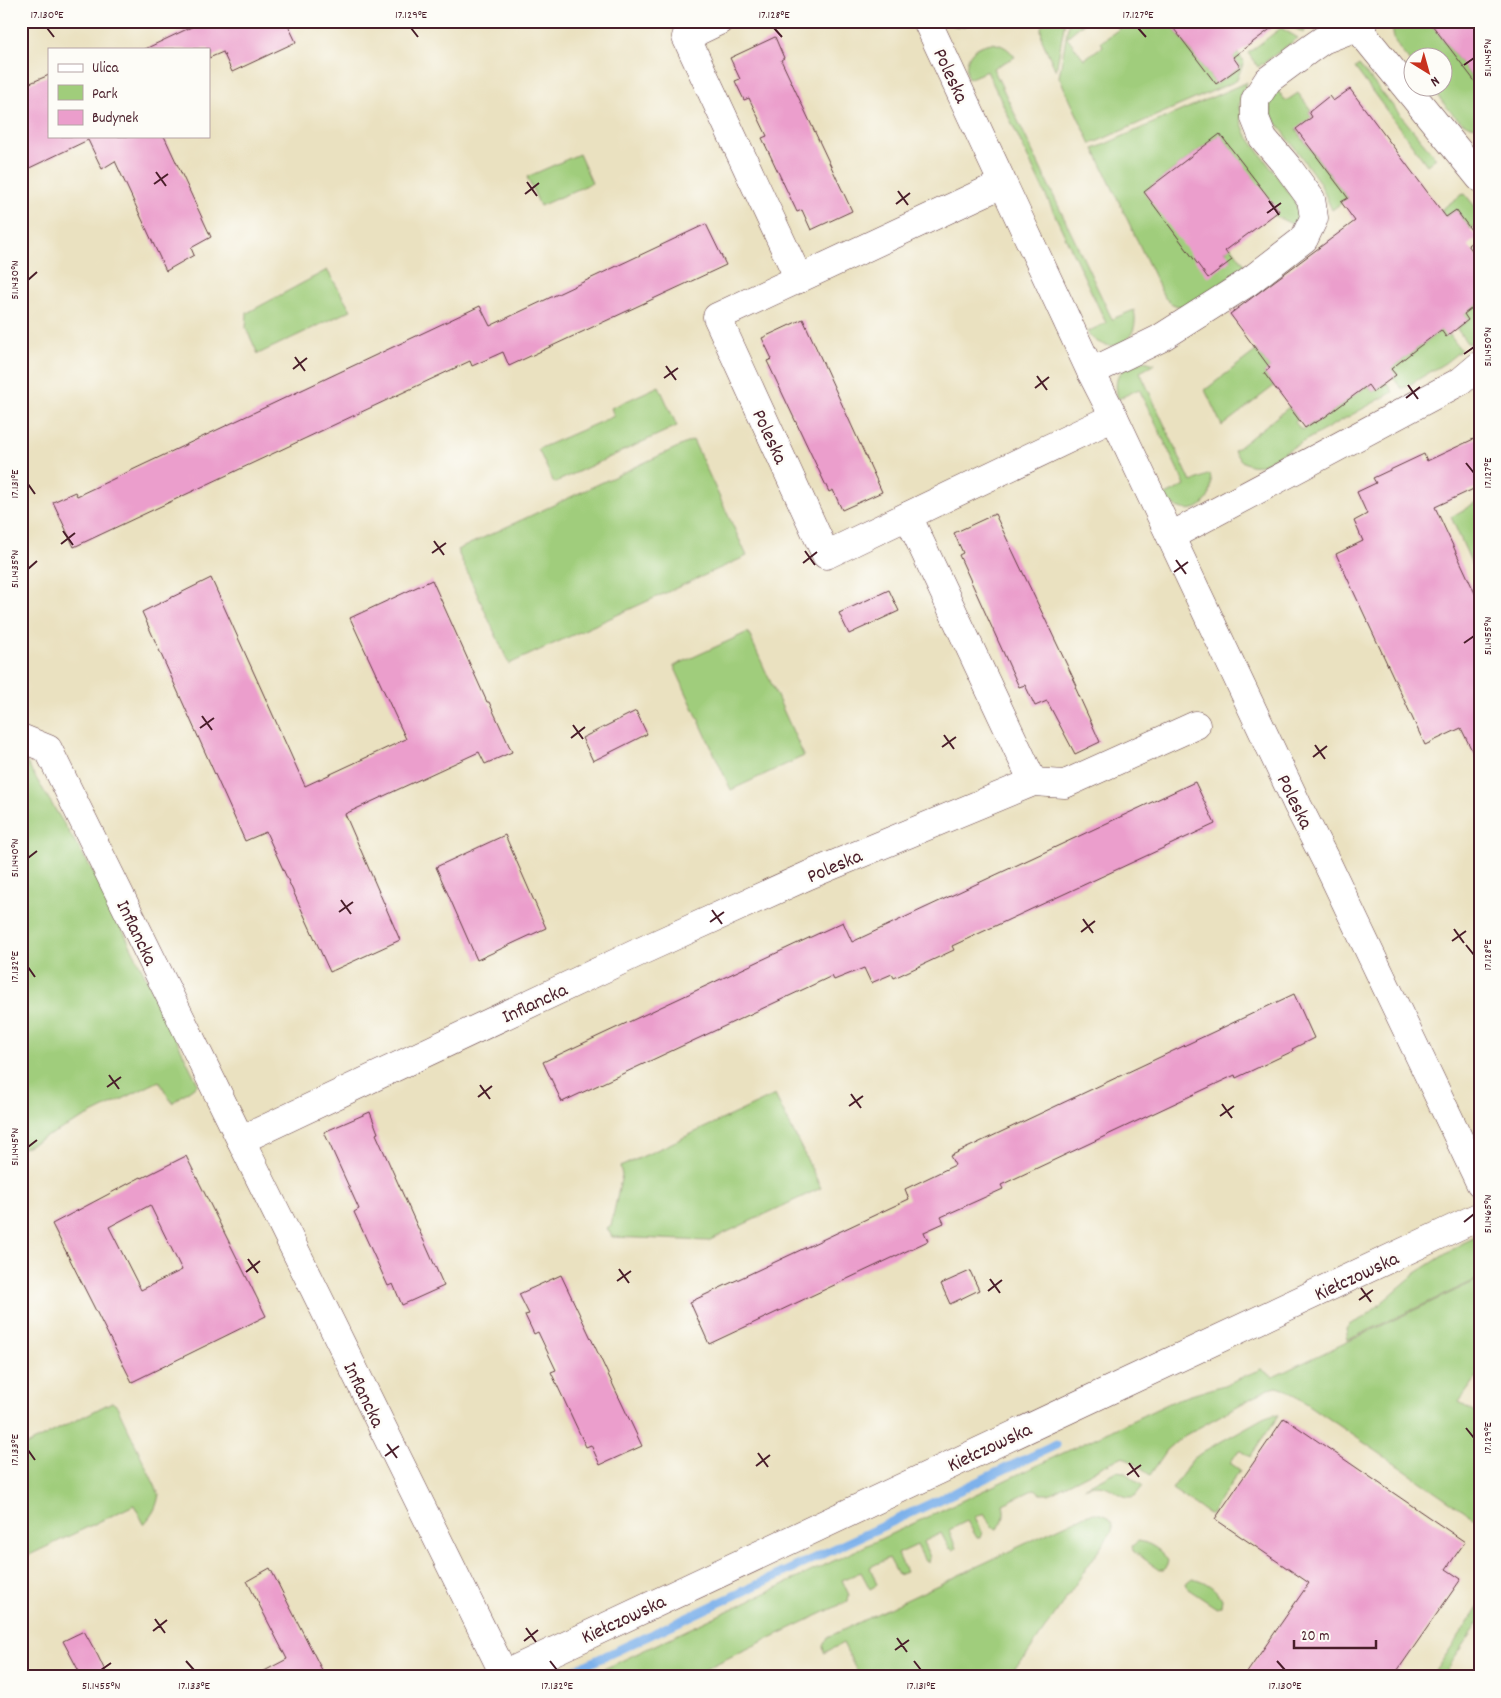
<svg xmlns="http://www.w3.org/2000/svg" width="1501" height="1698" font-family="Dekko,sans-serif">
<rect width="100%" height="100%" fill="#fdfcf7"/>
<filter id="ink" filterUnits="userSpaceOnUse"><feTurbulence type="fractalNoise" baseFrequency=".02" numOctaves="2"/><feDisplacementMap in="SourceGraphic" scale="10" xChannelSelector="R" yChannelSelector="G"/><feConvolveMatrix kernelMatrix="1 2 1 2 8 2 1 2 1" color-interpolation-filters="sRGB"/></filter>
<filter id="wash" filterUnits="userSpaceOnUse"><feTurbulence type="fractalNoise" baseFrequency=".0096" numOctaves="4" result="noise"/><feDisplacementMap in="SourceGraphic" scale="20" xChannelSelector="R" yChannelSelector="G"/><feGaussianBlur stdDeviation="1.12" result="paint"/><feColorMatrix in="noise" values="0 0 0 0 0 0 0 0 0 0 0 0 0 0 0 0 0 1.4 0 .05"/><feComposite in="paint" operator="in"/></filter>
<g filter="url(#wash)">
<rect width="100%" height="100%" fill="#eae1c0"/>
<g fill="#a0cd7b" stroke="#757653">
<path d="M943,21H974C964,29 953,27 943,21Z"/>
<polygon points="1047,21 1065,21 1056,71 1042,40 1041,27"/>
<polygon points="1069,21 1086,21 1067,37 1084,59 1103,46 1101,42 1119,29 1114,21 1168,21 1216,84 1240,67 1233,57 1238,53 1244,62 1236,81 1091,144 1059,77"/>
<polygon points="1284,21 1311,21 1303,33"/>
<path d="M1395,21H1429L1480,88V127C1458,128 1444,103 1432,88H1444V58H1414L1413,65C1403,53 1387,39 1395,21Z"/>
<polygon points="1281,28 1298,38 1258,67 1248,53"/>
<path d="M992,43C1003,45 1008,48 1015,57L993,68L1112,319L1134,310C1142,343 1107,359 1087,332L1106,323L987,71L968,79C963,59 971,46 992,43Z"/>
<polygon points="1359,65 1436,158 1427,165 1355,68"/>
<path d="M1247,82L1241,94L1239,107L1241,121L1246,134L1295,201L1299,218L1296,226L1273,215L1278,211L1220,134L1144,192L1232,260L1225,251L1231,246L1245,265C1233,274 1197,305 1184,306C1175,307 1170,303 1164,297L1094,149Z"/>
<polygon points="1278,91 1286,101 1298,93 1311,110 1309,112 1312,117 1296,130 1348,198 1332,210 1320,183 1272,116 1270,103"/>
<polygon points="579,154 592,183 540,206 527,177"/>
<polygon points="1465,194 1480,213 1480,222 1470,229 1456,210 1446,217 1441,210 1461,195"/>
<polygon points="327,270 351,310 258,354 246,328 247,313"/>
<polygon points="1480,302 1480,336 1472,343 1467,343 1457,329 1468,320 1464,314"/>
<polygon points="1441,330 1449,334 1460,349 1460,351 1445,363 1404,388 1401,388 1393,377 1395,375 1391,369"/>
<polygon points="1257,350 1270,368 1264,373 1274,386 1222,426 1205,390"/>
<path d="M1144,361L1155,364L1140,372L1191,482L1210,474C1218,507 1185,523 1164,496L1185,485L1139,389L1118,399C1112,372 1122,369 1144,361Z"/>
<path d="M1387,382L1393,392L1261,465C1248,467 1240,462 1234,451L1289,407L1298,419L1295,422L1301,430L1325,417L1368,385L1373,392Z"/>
<polygon points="659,386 677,426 554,483 538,449 614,416 611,408"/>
<polygon points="693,440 747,556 509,664 457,550"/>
<polygon points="1480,500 1480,582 1451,517"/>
<polygon points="748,632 804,756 731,790 674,666"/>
<polygon points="21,759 25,760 100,883 198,1084 172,1103 159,1081 21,1149"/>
<polygon points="775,1095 821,1188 708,1241 612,1237 607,1228 611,1225 622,1175 620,1167"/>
<polygon points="1480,1235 1480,1278 1348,1340 1346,1329 1349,1325 1365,1317 1416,1273 1463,1243"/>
<path d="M1480,1279V1373L1459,1402L1480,1417V1522L1287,1390L1277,1387L1268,1389L1182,1437L1167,1450L1150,1475L1123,1456L1049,1494H1041L1035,1489L1003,1504C1005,1514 1005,1521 997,1529L992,1528L984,1513L975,1517L982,1532L980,1538H977L967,1521L949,1530L956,1548L954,1550L949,1548L941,1533L923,1542L930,1557L929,1562L924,1559L917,1545L898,1554L906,1572L898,1575L889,1558L870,1567L877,1585L870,1589L861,1572L842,1580L849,1595L848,1601L688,1677H587L1178,1399L1224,1385L1261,1369L1273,1377Z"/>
<path d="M112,1402L117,1406L159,1494C157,1507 153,1514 144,1524L134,1505L21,1559V1448Z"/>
<polygon points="1274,1414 1279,1415 1250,1457 1239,1450 1230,1463 1240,1470 1210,1515 1172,1489 1193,1459 1204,1451 1265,1417"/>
<path d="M1116,1471L1124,1472L1143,1486L1135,1496C1118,1502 1111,1477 1084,1488Z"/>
<path d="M1095,1513C1106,1514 1114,1518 1112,1531L1025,1658L1006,1677H860L843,1643L824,1653L823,1646L828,1637L1088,1514Z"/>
<path d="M1138,1541C1149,1542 1163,1551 1168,1561L1166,1568L1164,1570H1160L1133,1551L1132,1546Z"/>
<path d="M1192,1578C1204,1580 1217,1589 1222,1599L1221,1606L1218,1608L1215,1607L1188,1589L1186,1583Z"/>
<polygon points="1480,1605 1480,1621 1442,1677 1431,1677"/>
</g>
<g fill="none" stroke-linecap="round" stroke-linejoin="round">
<polyline stroke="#7db1eb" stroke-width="9" points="569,1673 1056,1445"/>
</g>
<g id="blocks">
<g fill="#eb9ecc" fill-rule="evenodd">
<polygon points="204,21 286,21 296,42 232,72 223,52 209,58 209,49 145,49"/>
<polygon points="1168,21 1281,21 1233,57 1240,67 1216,84"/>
<polygon points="1429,21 1480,21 1480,88"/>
<polygon points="775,37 784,58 781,60 852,211 811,230 802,210 797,212 762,138 767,136 749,98 744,100 735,81 740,79 730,58"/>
<polygon points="49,75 49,136 164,136 211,237 191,248 194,255 166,271 115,161 102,169 88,140 21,172 21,87"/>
<polygon points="1350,89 1446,217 1456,210 1477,238 1468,245 1480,261 1480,302 1464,314 1468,320 1446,337 1441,330 1416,349 1391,369 1396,375 1373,392 1368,385 1325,417 1315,423 1314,422 1305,428 1264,373 1270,368 1230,314 1355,221 1341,202 1348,198 1296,129 1312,117 1309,112 1329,96 1333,101"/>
<polygon points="1220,134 1279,211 1225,251 1232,260 1208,278 1144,192"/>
<polygon points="706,224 726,265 509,366 503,352 472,366 470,361 74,547 53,502 75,492 77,496 480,306 490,326"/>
<polygon points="803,319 882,492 842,510 833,490 829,492 767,361 772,359 762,338"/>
<polygon points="1480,436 1480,486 1435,507 1480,604 1480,767 1461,728 1425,745 1336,554 1363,541 1354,521 1367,514 1357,492 1376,483 1373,478 1424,454 1427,461"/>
<polygon points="995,514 1077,686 1075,687 1100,742 1075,754 1047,701 1035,706 1025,685 1019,687 959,555 963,553 954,533"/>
<polygon points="211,578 305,786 406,739 350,618 432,580 487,702 489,702 512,752 485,764 479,752 345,814 400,940 330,972 266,832 245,841 142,612"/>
<polygon points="889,590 899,611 849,634 839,613"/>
<polygon points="636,711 647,734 593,761 582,738"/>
<polygon points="1195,782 1215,824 952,946 954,950 894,978 892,974 871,983 864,968 834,980 832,976 562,1102 543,1062 843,922 852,942"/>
<polygon points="505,835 546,928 477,960 436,867"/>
<polygon points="1294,994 1314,1038 1292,1049 1293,1051 1236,1078 1235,1075 1001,1185 1003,1189 941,1217 944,1223 924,1232 928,1241 709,1344 690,1302 909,1199 905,1189 955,1165 950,1156"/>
<polygon points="370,1112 378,1133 376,1134 444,1286 402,1305 393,1284 388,1286 354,1212 359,1209 324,1132"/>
<path d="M186,1156L266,1316L132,1382L52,1224L141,1177L142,1178ZM150,1205L182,1270L141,1290L109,1227Z"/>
<polygon points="970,1271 979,1290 950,1304 941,1284"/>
<polygon points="561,1275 642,1446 600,1465 591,1445 586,1447 551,1372 556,1370 538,1332 534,1334 525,1315 529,1314 519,1294"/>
<polygon points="1284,1418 1465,1542 1446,1569 1461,1579 1393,1677 1244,1677 1309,1583 1215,1519"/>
<polygon points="270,1568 322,1670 309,1677 253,1677 287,1659 247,1581"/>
<polygon points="84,1631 98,1656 108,1677 82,1677 63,1641"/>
</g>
</g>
</g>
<g filter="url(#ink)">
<use href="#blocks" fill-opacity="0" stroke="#623c41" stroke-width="1"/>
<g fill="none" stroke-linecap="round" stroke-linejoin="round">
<defs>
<g id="minor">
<polyline points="719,21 686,37 799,279"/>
<polyline points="927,21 1091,372 1114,417 1298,806 1328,865 1480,1183"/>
<polyline points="1352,21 1480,178"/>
<polyline points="1002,184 717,317 826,555 1114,417"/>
<polyline points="1091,372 1159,339 1247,283 1304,239 1314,218 1311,199 1287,166 1263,138 1255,118 1255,100 1268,80 1310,49 1323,40 1357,27 1364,21"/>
<polyline points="908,516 1033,782"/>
<polyline points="1171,536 1461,381 1480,365"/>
<polyline points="21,738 48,749 504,1674"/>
<polyline points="241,1140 637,953 809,875 1033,782 1065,784 1196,725"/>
<polyline points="499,1677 1480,1216"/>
</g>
</defs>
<use href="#minor" stroke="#623c41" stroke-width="29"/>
<use href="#minor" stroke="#fff" stroke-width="28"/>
</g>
</g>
<path fill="none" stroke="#4a1f2b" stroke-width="2" d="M47,28L54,37M411,28L418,37M774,28L782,37M1138,28L1146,37M1464,65L1474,58M156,172L166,186M527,182L537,196M154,184L168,174M898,191L908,205M525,194L539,183M1269,201L1279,215M896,204L910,193M1267,213L1281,203M28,280L37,272M1464,354L1474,347M295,357L305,371M666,366L676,380M293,369L307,358M1037,376L1047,390M664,378L678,368M1408,385L1418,399M1035,388L1049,377M1406,398L1420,387M1466,463L1474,473M28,484L35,494M63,531L73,545M434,541L444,555M61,544L75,533M805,551L815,565M432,553L446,543M1176,560L1186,574M803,563L817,552M28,569L37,561M1174,572L1188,562M1464,643L1474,636M202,716L212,730M573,725L583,739M200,728L214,718M944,735L954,749M571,738L585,727M1315,745L1325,759M942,747L956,737M1313,757L1327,746M28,858L37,851M341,900L351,914M712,910L722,924M339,912L353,902M1083,919L1093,933M710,922L724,912M1454,929L1464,943M1081,932L1095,921M1452,941L1466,931M1466,945L1474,955M28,967L35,977M109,1075L119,1089M480,1085L490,1099M107,1087L121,1077M851,1094L861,1108M478,1097L492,1086M1222,1104L1232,1118M849,1106L863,1096M1220,1116L1234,1106M28,1147L37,1140M1464,1222L1474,1214M248,1259L258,1273M619,1269L629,1283M246,1272L260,1261M990,1279L1000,1293M617,1281L631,1271M1361,1288L1371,1302M988,1291L1002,1280M1359,1300L1373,1290M1466,1428L1474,1438M387,1444L397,1458M28,1450L35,1460M758,1453L768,1467M385,1456L399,1446M1129,1463L1139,1477M756,1466L770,1455M1127,1475L1141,1465M155,1619L165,1633M526,1628L536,1642M153,1631L167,1620M897,1638L907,1652M524,1641L538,1630M895,1650L909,1640M186,1661L194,1670M550,1661L557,1670M914,1661L921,1670M1277,1661L1285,1670M101,1670L111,1663"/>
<g text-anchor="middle" stroke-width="5" stroke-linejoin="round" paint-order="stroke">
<g font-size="20" fill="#4a1f2b" stroke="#fdfcf7">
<text transform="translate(952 75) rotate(65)" y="7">Poleska</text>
<text transform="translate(771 436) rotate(65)" y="7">Poleska</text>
<text transform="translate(1296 801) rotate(64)" y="7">Poleska</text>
<text transform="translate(834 865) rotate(-23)" y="7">Poleska</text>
<text transform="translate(138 932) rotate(64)" y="7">Inflancka</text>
<text transform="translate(534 1002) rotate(-25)" y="7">Inflancka</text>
<text transform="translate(1356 1275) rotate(-25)" y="7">Kiełczowska</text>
<text transform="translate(365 1394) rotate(64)" y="7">Inflancka</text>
<text transform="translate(989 1446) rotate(-25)" y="7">Kiełczowska</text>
<text transform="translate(623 1618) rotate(-25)" y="7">Kiełczowska</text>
</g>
</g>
<rect width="1501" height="1698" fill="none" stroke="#fdfcf7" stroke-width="55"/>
<rect x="48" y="48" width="162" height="90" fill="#fdfcf7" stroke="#b5a4a5"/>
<rect x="58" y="64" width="25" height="8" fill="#ffffff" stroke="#b5a4a5"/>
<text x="92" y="72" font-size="15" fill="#4a1f2b">Ulica</text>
<rect x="58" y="85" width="25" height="15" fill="#a0cd7b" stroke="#b5a4a5"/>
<text x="92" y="98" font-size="15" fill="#4a1f2b">Park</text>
<rect x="58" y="110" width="25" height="15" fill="#eb9ecc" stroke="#b5a4a5"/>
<text x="92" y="122" font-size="15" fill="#4a1f2b">Budynek</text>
<g transform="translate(1428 72) rotate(143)"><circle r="24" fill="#fdfcf7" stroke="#b5a4a5"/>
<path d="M0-4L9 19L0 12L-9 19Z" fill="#c8321e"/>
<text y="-8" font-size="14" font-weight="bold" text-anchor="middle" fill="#4a1f2b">N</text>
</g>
<path d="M1294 1640v8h82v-8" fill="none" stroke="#4a1f2b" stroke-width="2.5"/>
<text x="1301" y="1640" font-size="15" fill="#4a1f2b" stroke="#fdfcf7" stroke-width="4" paint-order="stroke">20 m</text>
<rect x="28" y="28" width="1446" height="1642" fill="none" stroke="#4a1f2b" stroke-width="2"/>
<g font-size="12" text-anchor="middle" fill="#4a1f2b">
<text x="47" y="18">17.130°E</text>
<text x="411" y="18">17.129°E</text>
<text x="774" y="18">17.128°E</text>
<text x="1138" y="18">17.127°E</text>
<text transform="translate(1487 58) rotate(-90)" y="4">51.1445°N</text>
<text transform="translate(14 280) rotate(-90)" y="4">51.1430°N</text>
<text transform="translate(1487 347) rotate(-90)" y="4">51.1450°N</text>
<text transform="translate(1487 473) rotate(-90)" y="4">17.127°E</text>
<text transform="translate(14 484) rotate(-90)" y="4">17.131°E</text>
<text transform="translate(14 569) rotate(-90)" y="4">51.1435°N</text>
<text transform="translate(1487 636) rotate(-90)" y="4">51.1455°N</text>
<text transform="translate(14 858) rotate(-90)" y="4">51.1440°N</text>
<text transform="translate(1487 955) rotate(-90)" y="4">17.128°E</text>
<text transform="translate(14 967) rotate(-90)" y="4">17.132°E</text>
<text transform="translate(14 1147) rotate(-90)" y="4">51.1445°N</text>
<text transform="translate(1487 1214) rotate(-90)" y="4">51.1465°N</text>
<text transform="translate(1487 1438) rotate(-90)" y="4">17.129°E</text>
<text transform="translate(14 1450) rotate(-90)" y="4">17.133°E</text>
<text x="101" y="1689">51.1455°N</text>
<text x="194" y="1689">17.133°E</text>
<text x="557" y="1689">17.132°E</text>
<text x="921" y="1689">17.131°E</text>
<text x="1285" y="1689">17.130°E</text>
</g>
</svg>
